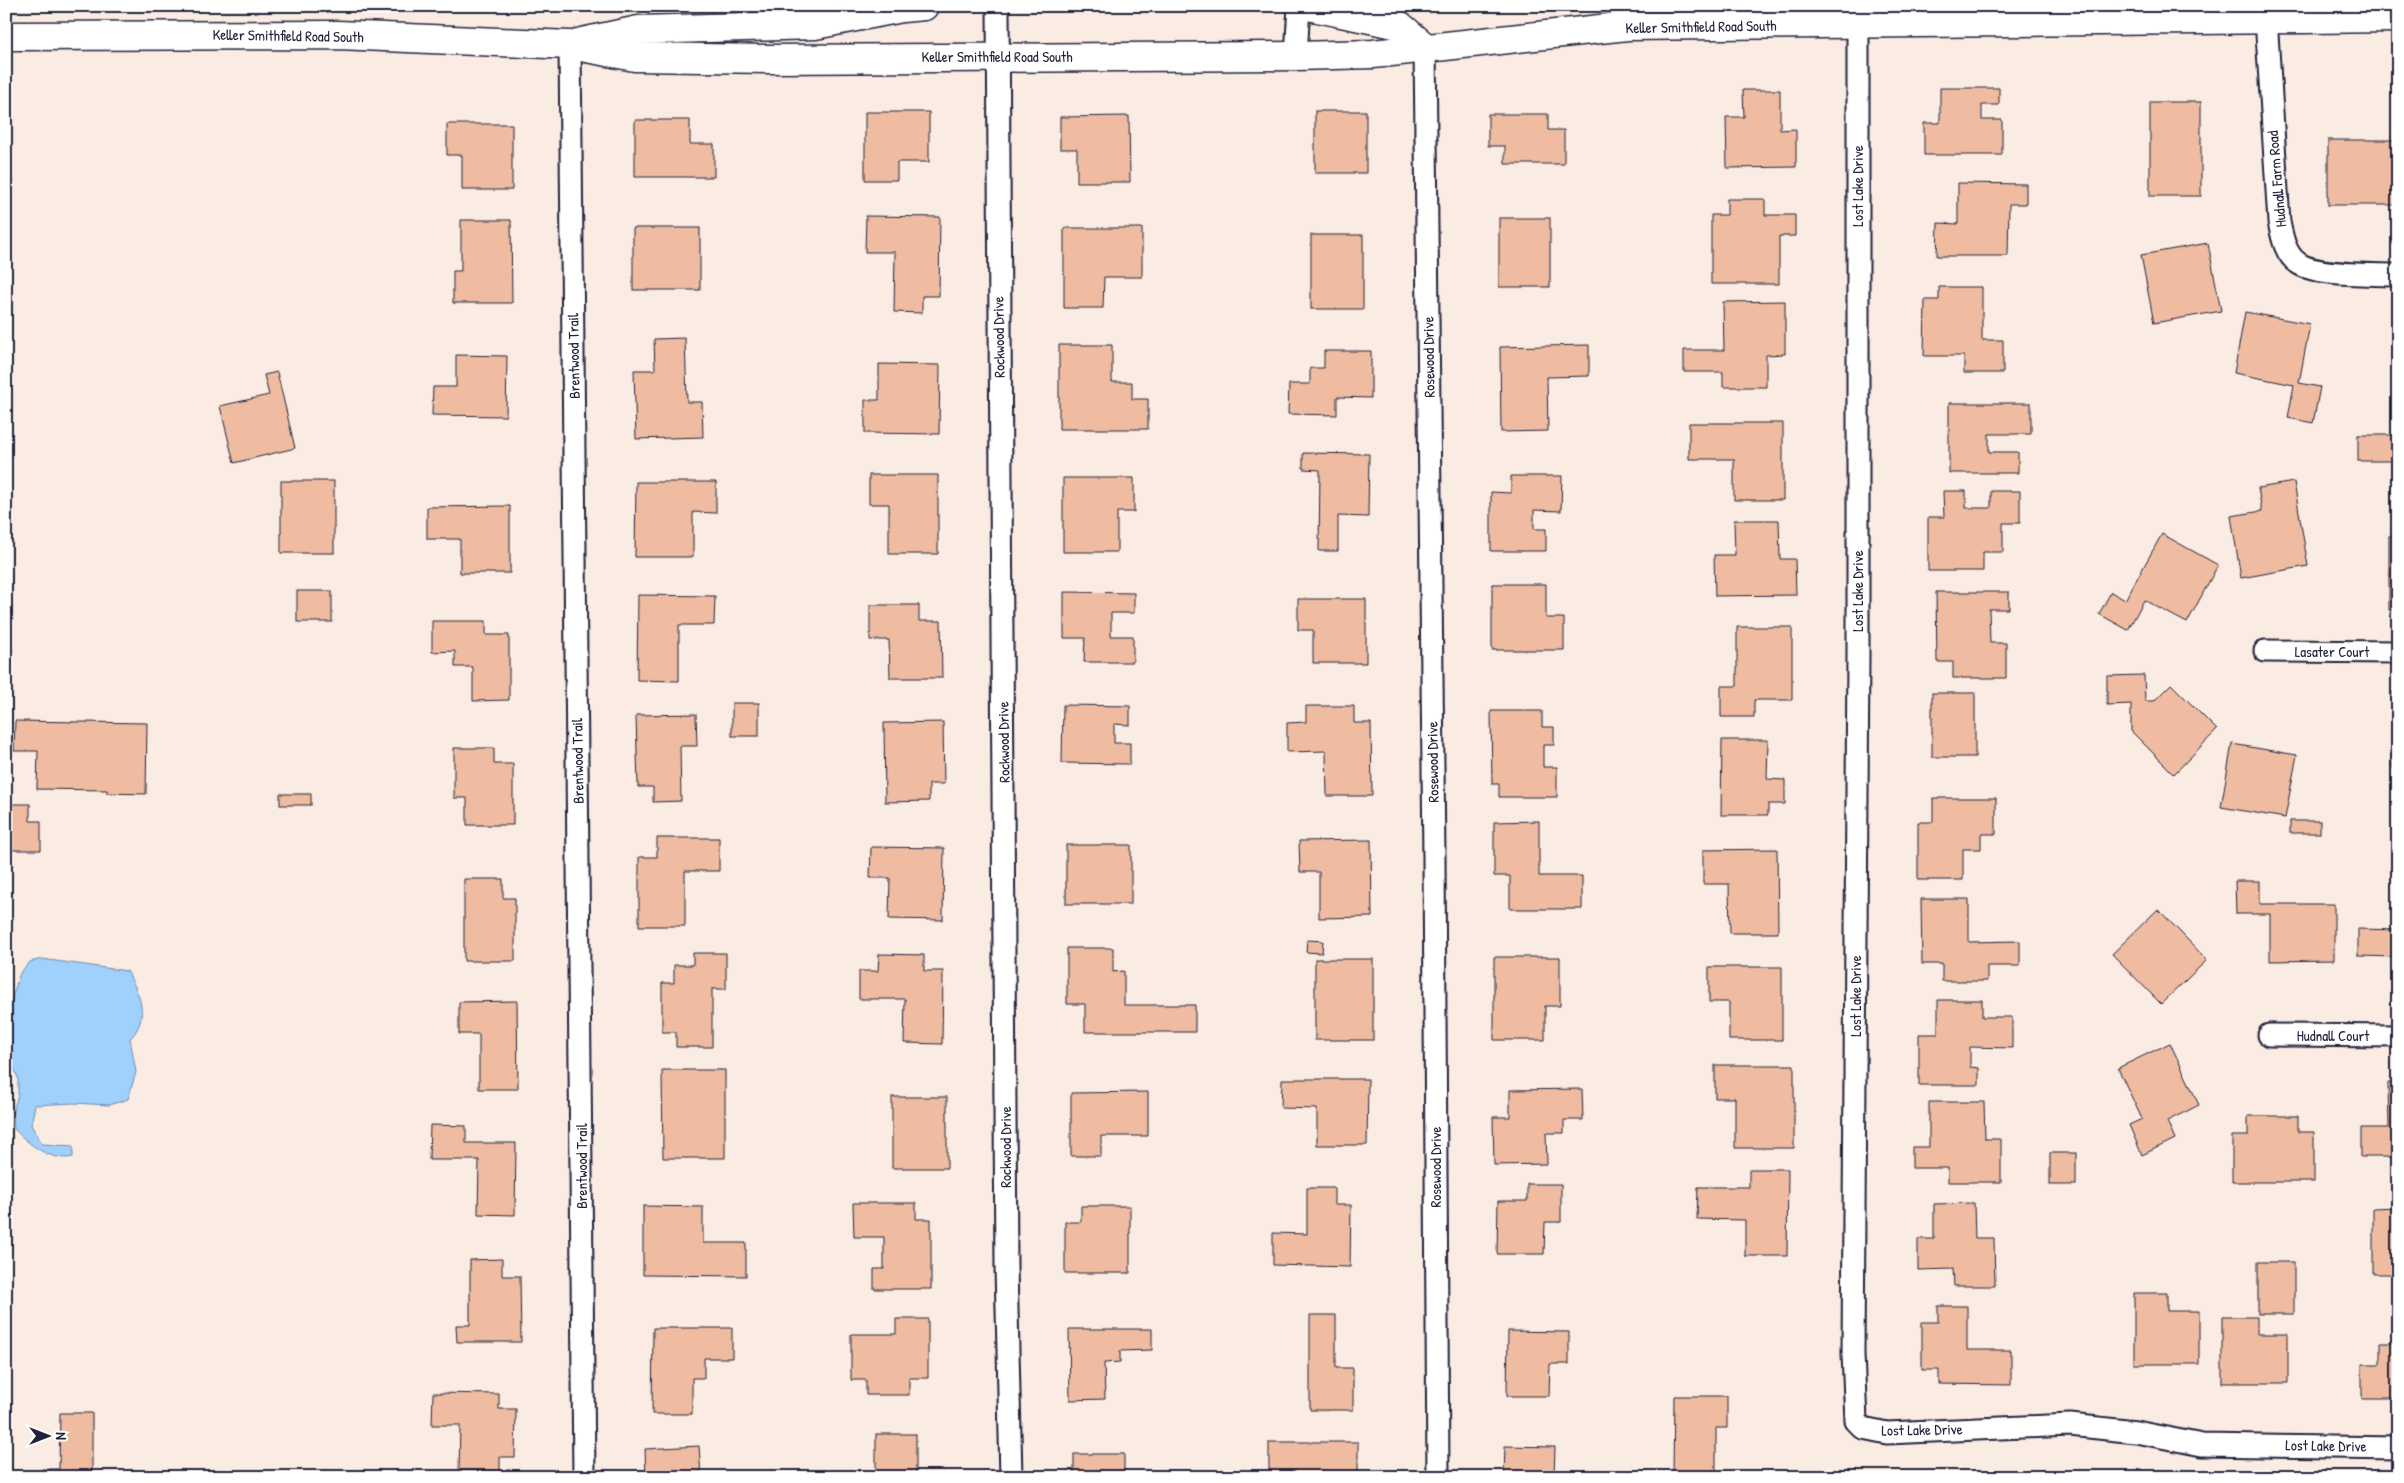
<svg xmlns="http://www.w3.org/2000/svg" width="2404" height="1483" font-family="'Patrick Hand',sans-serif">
<rect width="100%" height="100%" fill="#faebe3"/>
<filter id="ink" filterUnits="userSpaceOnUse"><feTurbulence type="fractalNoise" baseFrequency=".02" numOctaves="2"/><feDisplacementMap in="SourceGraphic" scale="10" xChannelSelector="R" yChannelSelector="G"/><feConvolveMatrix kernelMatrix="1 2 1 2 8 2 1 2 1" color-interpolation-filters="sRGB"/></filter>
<g filter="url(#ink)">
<path fill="#a0d1fd" stroke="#6e8baf" d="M42,959L127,971C139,994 151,1016 130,1039L136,1072L128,1099L109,1105L74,1103L35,1105L31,1125L42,1144L73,1146V1157C50,1162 29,1144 14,1129L13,1111L18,1095V1078L10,1059V1004L20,973L30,962Z"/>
<g fill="#efbca1" stroke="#22223b">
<polygon points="1940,88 1999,88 1999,105 1982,105 1982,120 2002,120 2002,155 1924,155 1924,123 1940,123"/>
<polygon points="1743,90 1780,90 1780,130 1796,129 1796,167 1727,168 1726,117 1744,117"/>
<rect x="2150" y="102" width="51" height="94"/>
<rect x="1315" y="111" width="51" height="62"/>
<polygon points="865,112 929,112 929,162 897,162 897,180 865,180"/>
<polygon points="1488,114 1548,114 1548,130 1564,130 1564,164 1505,164 1505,146 1488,146"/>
<polygon points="1129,116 1130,182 1077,182 1077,149 1060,149 1060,117"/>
<polygon points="635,120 690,120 690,144 714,144 714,177 635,177"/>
<polygon points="447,124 512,124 512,190 462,190 462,155 447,155"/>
<rect x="2328" y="140" width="67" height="65"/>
<polygon points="1958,183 2026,184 2026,204 2009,204 2008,256 1937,256 1938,223 1958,224"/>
<polygon points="1727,199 1765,199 1765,215 1795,215 1795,236 1779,236 1779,284 1711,284 1711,215 1727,215"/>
<polygon points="866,216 940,217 939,296 922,296 922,313 894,312 895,252 865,252"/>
<rect x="1499" y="218" width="51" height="69"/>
<polygon points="461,220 511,220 512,303 453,303 453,271 461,271"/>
<rect x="633" y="228" width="67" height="62"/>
<polygon points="1064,228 1142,228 1142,277 1104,277 1103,308 1064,308"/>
<rect x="1311" y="235" width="52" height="74"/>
<polygon points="2208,243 2221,311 2154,323 2141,255"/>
<polygon points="1939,287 1982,287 1982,340 2003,340 2003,373 1964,373 1964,356 1924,356 1925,300 1939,300"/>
<polygon points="1785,301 1785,354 1766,355 1766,387 1723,387 1723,372 1684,372 1684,350 1724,350 1723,302"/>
<polygon points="2245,312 2310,324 2299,383 2320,387 2313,423 2288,418 2294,385 2234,373"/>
<polygon points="685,338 687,402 702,402 703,437 636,439 634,370 655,370 654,339"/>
<polygon points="1059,345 1112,345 1112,382 1132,382 1132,399 1148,399 1148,429 1059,429"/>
<polygon points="1589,345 1589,376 1547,377 1548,431 1501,432 1500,347"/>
<polygon points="1324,351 1371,351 1371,398 1337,397 1337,415 1288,414 1289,384 1310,384 1310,368 1324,368"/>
<polygon points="456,355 507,356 506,416 432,415 433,387 456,387"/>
<polygon points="879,364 940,365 939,434 865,433 865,400 879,400"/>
<polygon points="277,372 295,448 234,463 220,406 269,395 264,375"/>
<polygon points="1949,403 2031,403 2031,434 1989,434 1989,452 2018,452 2018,473 1949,473"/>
<polygon points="1689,423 1783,423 1783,500 1734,500 1734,459 1689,459"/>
<rect x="2358" y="435" width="40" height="26"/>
<polygon points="1303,453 1369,454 1368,517 1338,516 1338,551 1319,551 1320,470 1303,469"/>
<polygon points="869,475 938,475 938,554 889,554 889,504 869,504"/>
<polygon points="1511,476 1562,476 1561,511 1534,510 1534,529 1546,529 1546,551 1491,551 1491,492 1511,493"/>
<polygon points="1063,478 1134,478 1134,512 1117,512 1117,552 1063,552"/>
<rect x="281" y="481" width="53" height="72"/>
<polygon points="636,482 716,482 716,513 693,512 693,557 635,557"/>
<polygon points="2294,482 2308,566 2241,578 2231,516 2262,511 2258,488"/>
<polygon points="1943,491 1966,491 1966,508 1991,508 1991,491 2020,491 2020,523 2003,523 2003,552 1983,552 1983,571 1928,571 1928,517 1944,517"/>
<polygon points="510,506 510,573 460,573 460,539 427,539 427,507"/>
<polygon points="1734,520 1779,520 1780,559 1795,559 1796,595 1715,596 1714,555 1735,555"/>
<polygon points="2162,534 2218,565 2187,623 2144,600 2128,630 2099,614 2111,592 2125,600"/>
<rect x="2389" y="536" width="9" height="74"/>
<polygon points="1492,584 1546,584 1546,618 1564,618 1564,650 1492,650"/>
<rect x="297" y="591" width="35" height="31"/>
<polygon points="1064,592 1134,593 1134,613 1111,613 1111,636 1133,636 1133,662 1084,662 1085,638 1064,638"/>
<polygon points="1936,592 2009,592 2009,609 1989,609 1990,643 2006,643 2006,678 1953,678 1953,662 1937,662"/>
<polygon points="638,595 715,596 714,625 679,625 679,681 637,680"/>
<polygon points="1298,599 1366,599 1366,663 1313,663 1313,630 1298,630"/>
<polygon points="870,605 919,605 919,621 941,621 942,678 890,678 889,640 870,640"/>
<polygon points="432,621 486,621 486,635 509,635 509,700 473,701 473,667 455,667 455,651 432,652"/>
<polygon points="1737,627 1792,627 1792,700 1754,700 1754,717 1721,717 1721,686 1737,686"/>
<polygon points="2144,675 2145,701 2154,701 2171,684 2217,730 2174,774 2131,731 2131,704 2107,705 2107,676"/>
<rect x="2392" y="692" width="6" height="76"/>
<rect x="1932" y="693" width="43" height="64"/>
<rect x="732" y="703" width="27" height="33"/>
<polygon points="1063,705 1130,706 1130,725 1114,724 1114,743 1130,743 1130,764 1062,763"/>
<polygon points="1306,706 1354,706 1354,723 1371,723 1372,796 1327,796 1326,751 1287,752 1287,723 1306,722"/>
<polygon points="1491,711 1542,711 1542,727 1554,727 1554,745 1543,745 1543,767 1557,767 1557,797 1499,797 1499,784 1492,784"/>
<polygon points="696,714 697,746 680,746 681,801 653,802 653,787 638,787 636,715"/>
<polygon points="15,721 147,723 146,794 107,793 107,790 37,789 38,751 14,751"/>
<polygon points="943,722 944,784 929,784 929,801 885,802 884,723"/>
<polygon points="1722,740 1768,740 1767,779 1785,780 1785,804 1768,804 1768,815 1721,815"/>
<polygon points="2232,744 2297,755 2285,818 2221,807"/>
<polygon points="454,748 494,748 494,764 513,764 513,825 467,825 467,798 454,798"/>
<rect x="280" y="794" width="31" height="11"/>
<polygon points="1933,798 1996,798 1996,834 1981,834 1981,849 1963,849 1963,880 1918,880 1918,822 1933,822"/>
<polygon points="6,804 30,804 30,821 41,821 41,850 6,850"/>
<polygon points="1539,821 1539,876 1582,876 1582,909 1510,909 1510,876 1494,876 1494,822"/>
<rect x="2290" y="821" width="30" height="12"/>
<polygon points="657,838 719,838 719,871 685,871 685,926 639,926 639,857 657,857"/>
<polygon points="1371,840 1372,917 1319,918 1319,872 1300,872 1299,841"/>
<rect x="1066" y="845" width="65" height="59"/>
<polygon points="871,847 944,848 943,920 889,919 890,878 870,878"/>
<polygon points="1777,849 1778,933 1730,933 1729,884 1703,884 1703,850"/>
<polygon points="464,879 503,879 503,898 515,898 515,961 464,961"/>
<polygon points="2235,881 2260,881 2260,904 2334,904 2334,960 2270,961 2270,914 2236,914"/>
<polygon points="1921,899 1969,899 1969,942 2020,941 2020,966 1987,966 1987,981 1942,981 1942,964 1922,964"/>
<polygon points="2158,909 2207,960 2161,1004 2112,954"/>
<polygon points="2358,929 2398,930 2398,957 2358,956"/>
<polygon points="1307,940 1323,941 1322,953 1306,952"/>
<polygon points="1067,948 1113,948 1113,972 1124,971 1124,1005 1195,1005 1195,1032 1085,1032 1085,1004 1067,1004"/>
<polygon points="693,953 726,953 726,989 712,989 712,1047 676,1047 676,1032 662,1032 662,983 674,983 674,965 693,965"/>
<polygon points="879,954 924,955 924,971 943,971 942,1044 904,1043 905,999 859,999 859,971 878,971"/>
<polygon points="1494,957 1560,957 1560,1006 1545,1006 1545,1040 1494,1040"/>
<rect x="1315" y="959" width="58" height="81"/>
<polygon points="1709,967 1782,967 1782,1040 1729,1040 1729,1002 1709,1002"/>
<polygon points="1938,1000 1982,1000 1982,1017 2012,1017 2012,1048 1970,1047 1970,1067 1979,1068 1979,1085 1919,1085 1919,1034 1938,1034"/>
<polygon points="517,1001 518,1089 479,1089 479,1034 459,1034 459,1002"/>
<polygon points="2170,1043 2199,1105 2167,1121 2175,1139 2142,1155 2129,1125 2142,1119 2118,1068"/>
<polygon points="1715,1065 1794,1065 1794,1148 1735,1148 1735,1098 1715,1098"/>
<polygon points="662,1070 725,1070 725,1158 663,1158"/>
<polygon points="1282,1079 1368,1079 1367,1145 1317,1145 1317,1109 1281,1108"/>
<polygon points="2388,1083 2398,1083 2398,1144 2391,1144 2391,1157 2361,1157 2361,1128 2389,1128"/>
<polygon points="1582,1089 1583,1120 1564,1120 1564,1133 1546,1133 1547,1164 1494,1165 1493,1117 1510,1117 1510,1090"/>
<polygon points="1148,1092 1148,1136 1101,1136 1101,1156 1071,1156 1071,1093"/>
<rect x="892" y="1097" width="55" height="71"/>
<polygon points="1929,1102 1984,1102 1985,1139 2001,1139 2001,1182 1948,1182 1948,1168 1912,1168 1912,1147 1929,1147"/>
<polygon points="2248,1116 2298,1116 2298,1132 2314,1132 2314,1182 2232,1182 2232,1136 2248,1136"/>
<polygon points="430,1125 466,1126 466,1143 516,1143 515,1215 478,1214 479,1160 429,1160"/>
<rect x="2050" y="1153" width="26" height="32"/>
<polygon points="1749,1169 1788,1169 1787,1256 1745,1256 1745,1220 1697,1219 1698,1187 1749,1187"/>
<polygon points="1527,1184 1561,1184 1561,1222 1545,1222 1544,1254 1497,1254 1498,1201 1527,1201"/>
<polygon points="1307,1188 1334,1188 1334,1205 1351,1205 1350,1267 1273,1265 1273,1233 1307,1234"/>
<polygon points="853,1203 916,1203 916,1219 931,1219 931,1289 874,1289 874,1269 884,1269 884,1237 854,1237"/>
<polygon points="1974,1203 1975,1238 1994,1238 1995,1286 1954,1286 1953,1269 1918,1270 1918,1239 1934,1239 1934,1204"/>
<polygon points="643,1206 703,1207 703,1243 746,1243 746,1276 643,1275"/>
<polygon points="1081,1206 1130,1206 1130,1273 1065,1273 1065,1222 1081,1222"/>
<polygon points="2398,1207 2398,1274 2373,1274 2373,1208"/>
<polygon points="502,1259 502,1276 520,1276 521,1342 457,1342 456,1325 470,1325 470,1260"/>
<rect x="2258" y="1262" width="36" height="52"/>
<polygon points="2134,1293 2167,1293 2167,1311 2199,1311 2199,1364 2134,1364"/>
<polygon points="1938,1306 1967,1306 1967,1350 2011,1350 2011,1385 1939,1384 1939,1370 1922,1370 1922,1322 1938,1322"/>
<polygon points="2394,1307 2398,1307 2398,1399 2362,1399 2362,1364 2380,1364 2380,1343 2394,1343"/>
<polygon points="1310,1315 1336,1315 1336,1368 1353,1368 1353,1410 1310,1410"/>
<polygon points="2222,1317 2257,1317 2257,1334 2288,1334 2288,1383 2222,1383"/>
<polygon points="896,1319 928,1319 928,1378 909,1378 909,1395 866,1395 866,1380 851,1380 851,1334 896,1334"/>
<polygon points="653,1328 732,1328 732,1358 704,1358 704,1378 692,1378 692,1414 652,1414"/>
<polygon points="1069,1329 1152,1329 1152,1350 1120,1351 1120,1362 1104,1363 1105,1399 1070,1400"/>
<polygon points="1508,1331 1569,1332 1569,1364 1550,1364 1549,1396 1507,1396"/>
<polygon points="433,1393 499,1394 499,1409 516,1409 515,1457 500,1457 500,1471 459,1471 460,1425 432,1425"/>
<polygon points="1674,1396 1727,1396 1727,1428 1716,1428 1716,1474 1673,1474"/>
<polygon points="60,1413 92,1413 92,1474 110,1474 110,1477 42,1477 42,1469 59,1469"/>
<rect x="876" y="1434" width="40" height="43"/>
<rect x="1269" y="1442" width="89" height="35"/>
<polygon points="699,1446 701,1477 646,1477 645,1449"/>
<polygon points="1505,1446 1555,1447 1554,1477 1504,1477"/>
<rect x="1074" y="1454" width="50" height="23"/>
</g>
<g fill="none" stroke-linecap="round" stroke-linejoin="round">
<defs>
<g id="street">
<polyline points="998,6 1006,1267 1011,1477"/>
<path d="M2266,18L2279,222C2282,236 2285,254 2298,263C2315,276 2375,274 2398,275"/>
<polyline points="1858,24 1858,655 1853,1354 1856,1421 1863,1428 1887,1433 2070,1425 2136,1432 2202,1445 2398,1448"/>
<polyline points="570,45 584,1477"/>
<polyline points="1425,47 1434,858 1438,1477"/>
<polyline points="1296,56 1299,6"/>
<polyline points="2265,651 2398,652"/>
<polyline points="2269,1035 2398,1036"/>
</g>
<g id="secondary">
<polyline points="1308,6 1399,25 1425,47"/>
<polyline points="6,36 338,35 570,45 635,57 770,59 1296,56 1373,54 1627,26 2398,18"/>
<polyline points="582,42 639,30 815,25 902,8 924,6"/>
</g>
</defs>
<use href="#street" stroke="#22223b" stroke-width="25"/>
<use href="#secondary" stroke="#22223b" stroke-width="31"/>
<use href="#street" stroke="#fff" stroke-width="21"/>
<use href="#secondary" stroke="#fff" stroke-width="28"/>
</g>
</g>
<g text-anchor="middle" stroke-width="4" stroke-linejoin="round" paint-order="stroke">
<g font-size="15" fill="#22223b" stroke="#fff">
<text transform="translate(1701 27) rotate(-1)" y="5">Keller Smithfield Road South</text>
<text transform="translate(288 36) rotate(1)" y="5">Keller Smithfield Road South</text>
<text x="997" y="62">Keller Smithfield Road South</text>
<text transform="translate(2277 179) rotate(-95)" y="5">Hudnall Farm Road</text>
<text transform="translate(1858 186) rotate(-90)" y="5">Lost Lake Drive</text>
<text transform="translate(999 337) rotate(-91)" y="5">Rockwood Drive</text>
<text transform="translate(574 356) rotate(-91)" y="5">Brentwood Trail</text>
<text transform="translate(1429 357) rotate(-91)" y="5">Rosewood Drive</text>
<text transform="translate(1858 591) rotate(-90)" y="5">Lost Lake Drive</text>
<text x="2332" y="657">Lasater Court</text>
<text transform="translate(1004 742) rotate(-91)" y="5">Rockwood Drive</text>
<text transform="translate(578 761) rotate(-91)" y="5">Brentwood Trail</text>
<text transform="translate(1433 762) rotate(-91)" y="5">Rosewood Drive</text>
<text transform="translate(1856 996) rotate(-90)" y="5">Lost Lake Drive</text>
<text x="2333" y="1041">Hudnall Court</text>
<text transform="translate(1006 1147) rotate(-90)" y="5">Rockwood Drive</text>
<text transform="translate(582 1166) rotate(-90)" y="5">Brentwood Trail</text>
<text transform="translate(1436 1167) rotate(-90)" y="5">Rosewood Drive</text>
<text transform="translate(1922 1430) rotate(-1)" y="5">Lost Lake Drive</text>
<text transform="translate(2326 1446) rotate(1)" y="5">Lost Lake Drive</text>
</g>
</g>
<rect width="2404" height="1483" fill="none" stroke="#fff" stroke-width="25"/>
<rect x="12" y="12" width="2379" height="1458" fill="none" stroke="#22223b" stroke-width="2" filter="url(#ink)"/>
<g transform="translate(48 1436) rotate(90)" stroke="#ffffff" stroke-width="4" paint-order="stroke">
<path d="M0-4L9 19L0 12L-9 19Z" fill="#22223b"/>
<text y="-8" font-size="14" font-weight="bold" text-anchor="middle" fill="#22223b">N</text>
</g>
</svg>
